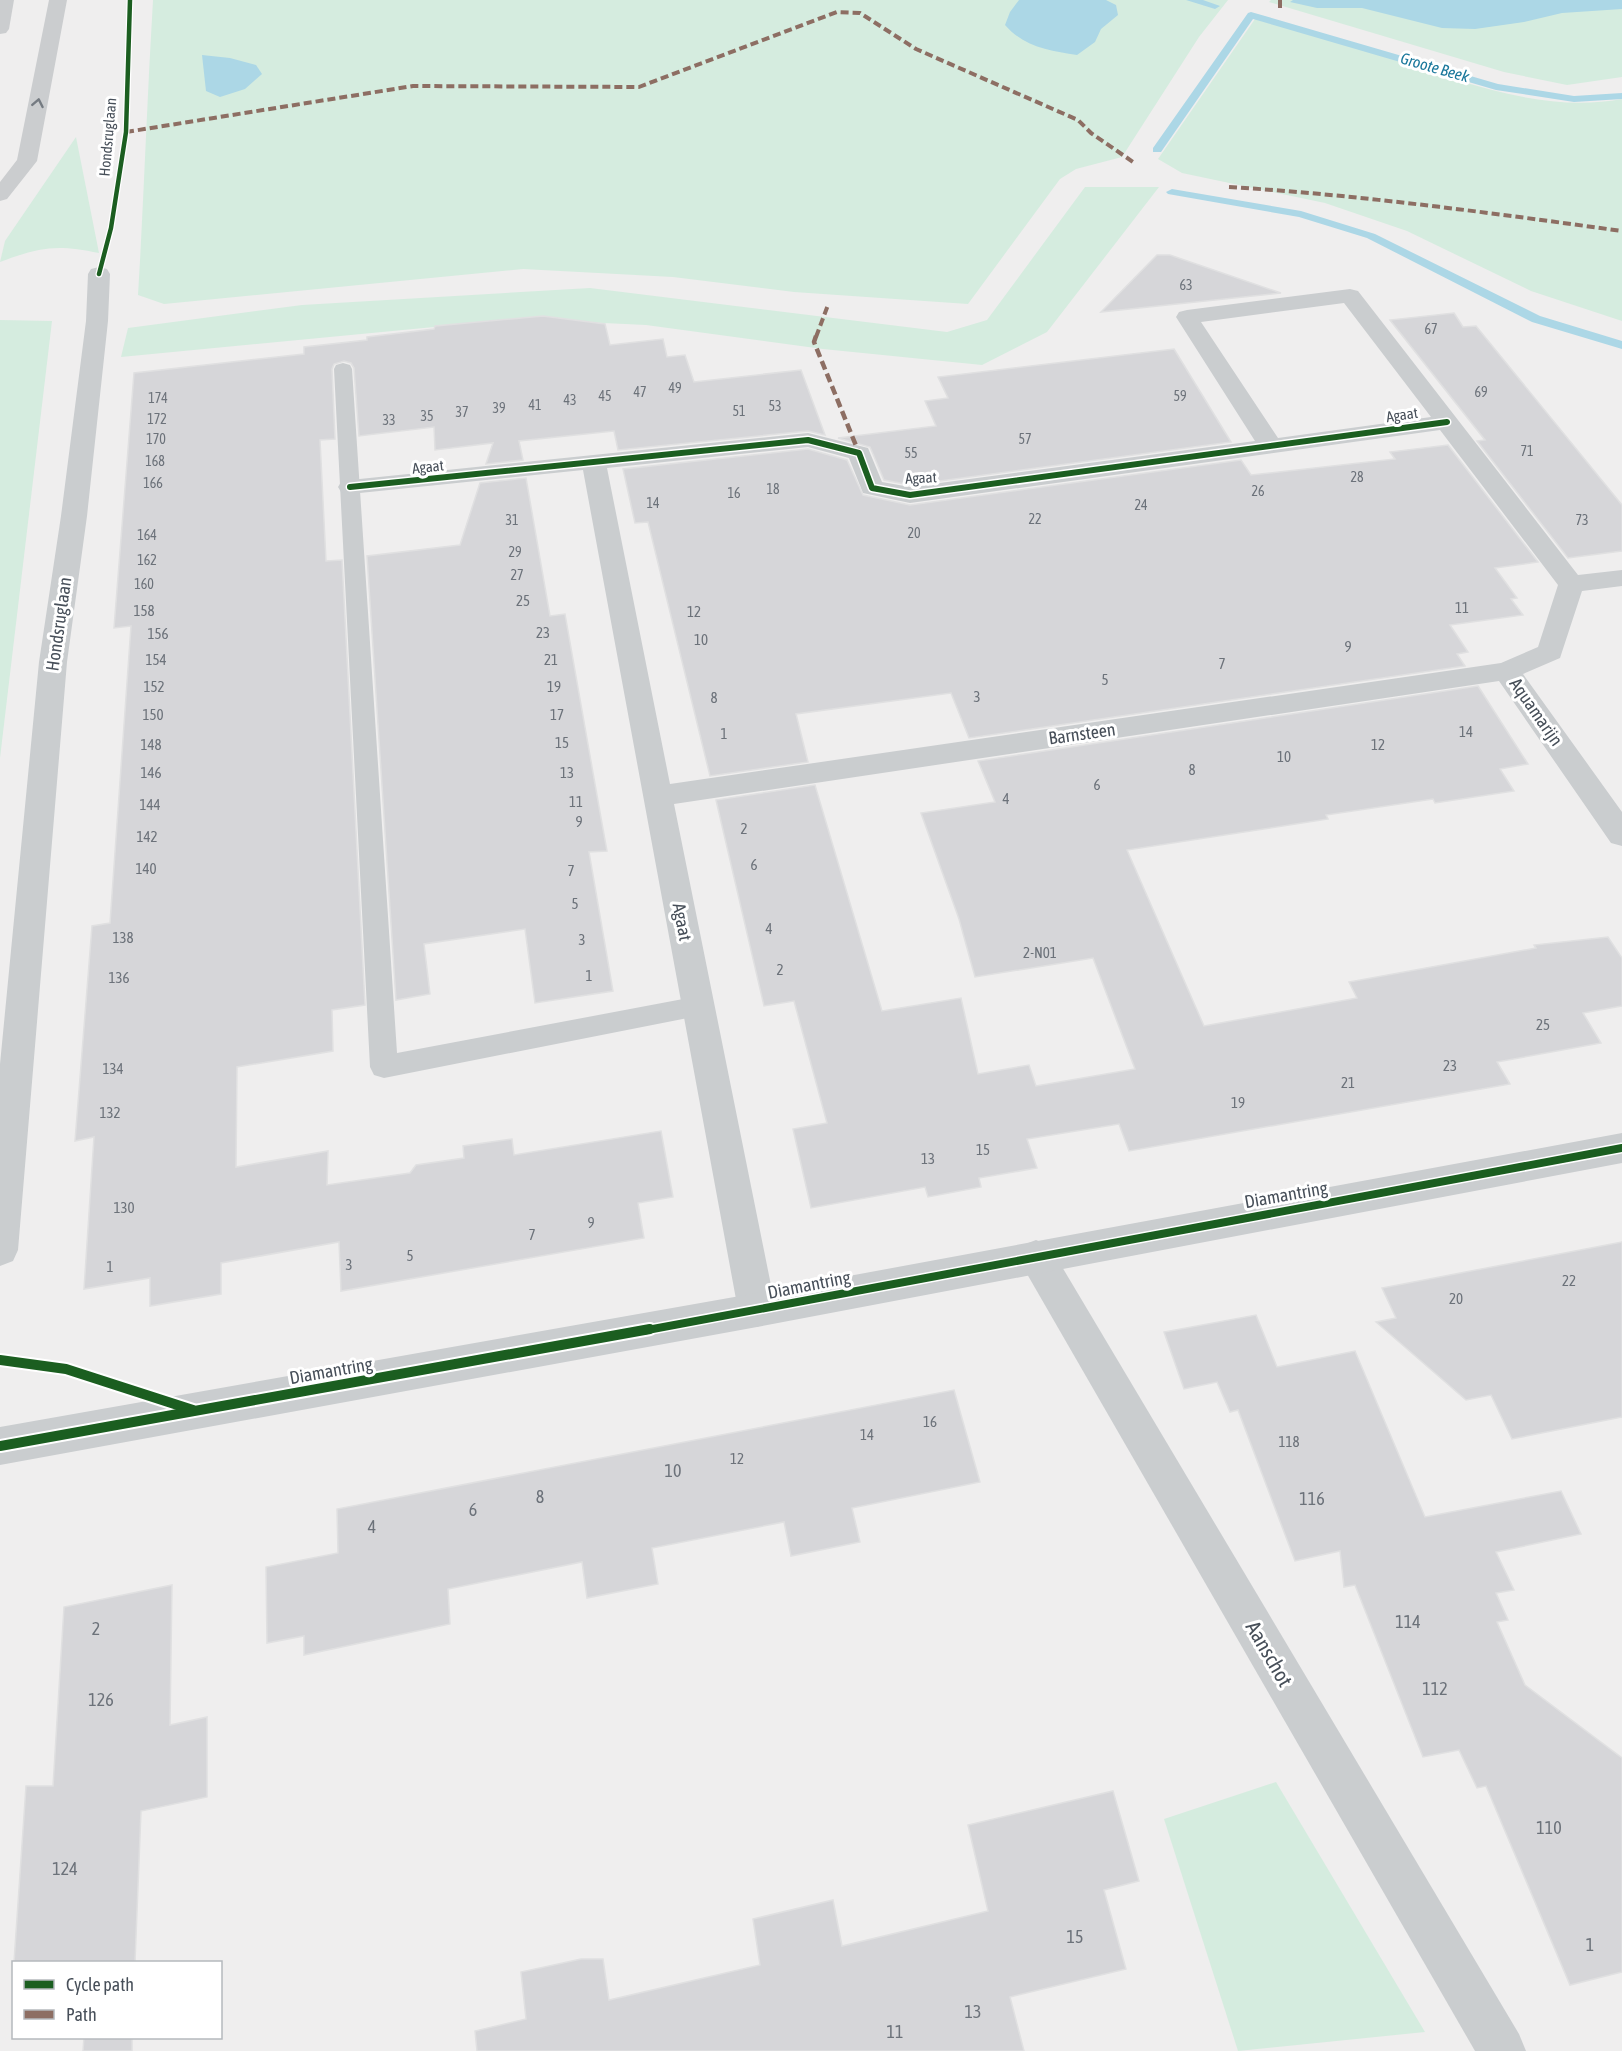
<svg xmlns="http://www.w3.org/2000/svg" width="1622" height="2051" font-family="'Asap Condensed',sans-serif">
<rect width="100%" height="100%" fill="#efeeee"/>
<g fill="#d5ecdf">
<path d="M153,0H1228L1199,37L1122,157L1076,169L1060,179L968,304L794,292L673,277L523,269L164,304L138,295C144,197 147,98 153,0Z"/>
<polygon points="1271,0 1622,0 1622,77 1567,85 1504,72 1269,2"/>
<path d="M1255,19C1297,31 1340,42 1382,55C1459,80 1540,114 1622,99V321L1531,291L1407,231L1325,203L1182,173L1158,159Z"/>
<path d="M76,137L99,253C56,244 40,247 0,262L5,241Z"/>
<polygon points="1085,187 1159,187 1047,332 982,365 823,349 646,325 518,319 121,357 128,328 302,305 590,288 947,332 987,320"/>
<polygon points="0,320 52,321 0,758"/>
<polygon points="1276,1782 1425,2032 1238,2051 1164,1819"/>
</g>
<g fill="#acd7e6">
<path d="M1019,0H1106L1116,5L1118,15L1101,29L1095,42L1077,55C1050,51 1024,47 1005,25L1010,12Z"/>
<polygon points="1293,0 1622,0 1622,9 1562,13 1524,22 1475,29 1442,28 1362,8 1317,8 1290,2"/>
<polygon points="202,55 230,58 256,65 262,74 245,89 220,97 206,91"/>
</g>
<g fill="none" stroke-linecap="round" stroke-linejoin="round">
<g fill="#acd7e6" fill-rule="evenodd">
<polygon points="1186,0 1203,0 1220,6 1215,9"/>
<polygon points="1251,12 1498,84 1574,96 1622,93 1622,99 1574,102 1496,90 1253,19 1161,152 1153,152 1153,148 1248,13"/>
<polygon points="1172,189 1301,211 1375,234 1540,316 1622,341 1622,349 1532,322 1367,238 1299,217 1168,194 1166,192"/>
</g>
</g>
<g fill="#d6d6d9" stroke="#e0e0e1" stroke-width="1.5">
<polygon points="1157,255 1170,255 1281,293 1101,312"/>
<polygon points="1454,313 1463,327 1476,326 1622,505 1622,551 1568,558 1477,441 1485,440 1390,320"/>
<polygon points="543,316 605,324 610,345 663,339 667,357 685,355 694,382 801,370 825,435 808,431 618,450 614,431 519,441 523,460 486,464 493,443 435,450 434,427 359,436 354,368 351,363 344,361 334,364 332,369 335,439 320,440 326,561 342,560 365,1005 332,1010 333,1051 237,1067 236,1167 328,1151 327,1185 410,1173 416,1165 464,1158 463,1146 512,1139 514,1155 661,1131 673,1197 638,1203 644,1238 341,1291 339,1242 221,1263 221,1294 150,1306 150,1278 84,1289 94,1137 75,1141 92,926 110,923 131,626 114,628 134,373 304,354 304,347 367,340 367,337 434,329 435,326"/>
<polygon points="1174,349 1231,442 910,485 884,480 870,447 838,438 936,426 925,401 948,398 938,377"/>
<polygon points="1448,445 1538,562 1495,568 1517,598 1511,599 1523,615 1450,625 1468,652 1457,654 1465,666 969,738 951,693 796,714 808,762 710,776 648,522 635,523 623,469 808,449 847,460 863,495 910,505 1241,460 1251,475 1395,459 1390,452"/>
<polygon points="526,478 550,616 565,614 601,818 607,851 589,852 613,991 535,1003 525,929 424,944 430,994 396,1000 367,556 460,545 480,483"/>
<polygon points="1478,686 1528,764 1500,769 1514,791 1435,803 1433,799 1326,815 1328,819 1127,850 1204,1026 1357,998 1349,982 1536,948 1534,945 1608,937 1622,958 1622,1006 1583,1013 1601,1043 1497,1062 1510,1084 1129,1151 1119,1124 1027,1139 1037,1168 979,1178 981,1187 928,1197 925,1187 811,1208 793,1129 827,1123 794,1001 764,1006 716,800 815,785 882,1011 961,998 978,1074 1029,1065 1036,1086 1135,1069 1093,958 975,977 959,919 921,813 995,802 978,761"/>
<polygon points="1622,1242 1622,1417 1512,1439 1491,1395 1466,1400 1376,1322 1396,1318 1382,1288"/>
<polygon points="1256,1315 1277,1367 1355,1351 1425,1517 1561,1491 1581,1534 1496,1552 1514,1590 1496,1593 1508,1620 1497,1622 1525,1685 1622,1758 1622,1972 1570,1985 1486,1786 1477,1788 1459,1750 1423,1757 1355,1585 1344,1587 1340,1551 1295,1561 1238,1410 1230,1412 1217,1382 1184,1389 1164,1332"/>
<polygon points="954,1390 980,1482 852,1508 860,1542 791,1556 784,1522 652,1548 658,1584 587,1598 582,1562 448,1589 450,1624 304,1655 304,1636 267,1643 266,1567 338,1553 337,1509"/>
<polygon points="172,1585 170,1725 207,1717 207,1797 141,1811 135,1962 14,1962 26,1786 53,1786 64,1607"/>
<polygon points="1113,1791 1139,1881 1104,1890 1126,1969 1010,1997 1024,2051 477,2051 475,2031 526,2019 521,1972 581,1959 603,1959 609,2000 760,1965 753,1919 833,1900 842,1946 988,1911 968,1825"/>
<polygon points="84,2037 132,2037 132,2051 83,2051"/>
</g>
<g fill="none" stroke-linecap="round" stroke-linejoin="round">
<polygon fill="#cacdcf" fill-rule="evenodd" points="343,363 350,365 352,369 397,1053 699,996 708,1000 712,1007 708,1014 384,1078 374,1075 370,1067 334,369 336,365"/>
<g fill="#cacdcf" fill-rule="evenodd">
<polygon points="99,267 107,269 110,274 108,321 87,516 67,662 18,1250 13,1261 0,1266 0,1064 39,662 61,516 86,321 88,274 91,269"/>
<path d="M1350,289L1358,291L1578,575L1622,570V586L1582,591L1560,658L1523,674L1622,812V846L1611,843L1499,681L674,804L776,1310L770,1322L757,1327L744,1322L738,1310L583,470L350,494L341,492L338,487L341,482L350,480L808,433L868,448L882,482L910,487L1255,441L1176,317L1179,312L1187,310ZM1344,303L1431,417L1278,438L1201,322ZM1440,430L1558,585L1538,647L1501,663L670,784L607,468L808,447L849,458L863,493L910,503Z"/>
<polygon points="1036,1240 1049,1245 1519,2034 1526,2051 1475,2051 1023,1267 1018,1256 1023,1245"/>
</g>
<polygon fill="#cacdcf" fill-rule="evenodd" points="1622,1133 1622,1163 757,1327 0,1465 0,1427 757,1293"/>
<g fill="#cbcdcf" fill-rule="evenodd">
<polygon points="0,0 14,0 9,29 6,33 0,34"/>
<polygon points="49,0 67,0 37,161 7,199 0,201 0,182 17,160"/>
</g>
<g stroke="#8d6e63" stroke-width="4" stroke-dasharray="8 4" stroke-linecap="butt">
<polyline points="1280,0 1280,11"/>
<polyline points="126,132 413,86 639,87 837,12 860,13 916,49 1078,120 1091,133 1136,164"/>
<path d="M1229,187C1361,195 1491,213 1622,231"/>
<polyline points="816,337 828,305"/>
</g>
<polyline stroke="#8d6e63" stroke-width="4.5" stroke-dasharray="9 4.5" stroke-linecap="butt" points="816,336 814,342 859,453"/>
<defs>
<polyline id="cycleway-far3" points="99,274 111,228 126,132 130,0"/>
<polyline id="cycleway-far2" points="350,487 808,440 859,453 872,488 910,495 1447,422"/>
<polyline id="cycleway-far1" points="642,1331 1622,1148"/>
<g id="cycleway">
<polyline points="0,1360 66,1369 193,1410"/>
<polyline points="0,1446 650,1329"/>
</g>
</defs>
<use href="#cycleway-far3" stroke="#fff" stroke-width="7"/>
<use href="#cycleway-far2" stroke="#fff" stroke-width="9"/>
<use href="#cycleway-far1" stroke="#fff" stroke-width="11"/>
<use href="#cycleway" stroke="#fff" stroke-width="14"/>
<use href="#cycleway-far3" stroke="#1b5e20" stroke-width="4.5"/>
<use href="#cycleway-far2" stroke="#1b5e20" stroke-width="6"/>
<use href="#cycleway-far1" stroke="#1b5e20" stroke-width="8"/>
<use href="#cycleway" stroke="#1b5e20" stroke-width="10"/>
</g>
<defs><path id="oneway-chevron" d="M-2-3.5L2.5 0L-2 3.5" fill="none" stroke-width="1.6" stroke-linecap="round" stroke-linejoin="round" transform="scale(1.5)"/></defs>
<use stroke="#757b82" href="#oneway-chevron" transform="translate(38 103) rotate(-79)"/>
<g text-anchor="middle" stroke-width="6" stroke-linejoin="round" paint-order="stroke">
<g font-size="14" fill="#6c727a">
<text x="1186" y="290">63</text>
<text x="1431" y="334">67</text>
<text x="675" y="393">49</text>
<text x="640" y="397">47</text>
<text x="1481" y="397">69</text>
<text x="605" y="401">45</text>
<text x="1180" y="401">59</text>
<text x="158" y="403">174</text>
<text x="570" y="405">43</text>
<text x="535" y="410">41</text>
<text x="775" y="411">53</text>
<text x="499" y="413">39</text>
<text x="739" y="416">51</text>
<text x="462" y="417">37</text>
<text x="427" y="421">35</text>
<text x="157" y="424">172</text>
<text x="389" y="425">33</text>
<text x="156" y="444">170</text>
<text x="1025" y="444">57</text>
<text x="1527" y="456">71</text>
<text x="911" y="458">55</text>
<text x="155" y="466">168</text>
<text x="1357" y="482">28</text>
<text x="153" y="488">166</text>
<text x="773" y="494">18</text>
<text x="1258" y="496">26</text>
<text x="734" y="498">16</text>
<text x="653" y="508">14</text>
<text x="1141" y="510">24</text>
<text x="1035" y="524">22</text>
<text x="512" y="525">31</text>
<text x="1582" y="525">73</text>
<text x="914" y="538">20</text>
<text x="147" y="540">164</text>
<text x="515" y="557">29</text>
<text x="147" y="565">162</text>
<text x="517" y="580">27</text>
<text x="144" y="589">160</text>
</g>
<g font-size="15" fill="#474f59" stroke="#fff">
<text transform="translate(108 137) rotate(-85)" y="5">Hondsruglaan</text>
<text transform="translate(1402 415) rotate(-8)" y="5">Agaat</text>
<text transform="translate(428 467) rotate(-6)" y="5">Agaat</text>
<text transform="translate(921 478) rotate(-3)" y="5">Agaat</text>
</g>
<g font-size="15" fill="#6c727a">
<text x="523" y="606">25</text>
<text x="1462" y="613">11</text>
<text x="144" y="616">158</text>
<text x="694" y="617">12</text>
<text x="543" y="638">23</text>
<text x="158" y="639">156</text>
<text x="701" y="645">10</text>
<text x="1348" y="652">9</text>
<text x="156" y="665">154</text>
<text x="551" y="665">21</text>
<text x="1222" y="669">7</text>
<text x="1105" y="685">5</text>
<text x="154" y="692">152</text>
<text x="554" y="692">19</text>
<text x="977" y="702">3</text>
<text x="714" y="703">8</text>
<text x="153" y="720">150</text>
<text x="557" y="720">17</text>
<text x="1466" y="737">14</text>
<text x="724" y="739">1</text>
<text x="562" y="748">15</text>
<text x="151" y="750">148</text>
<text x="1378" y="750">12</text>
<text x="1284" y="762">10</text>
<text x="1192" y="775">8</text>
<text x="151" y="778">146</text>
<text x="567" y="778">13</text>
<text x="1097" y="790">6</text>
<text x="1006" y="804">4</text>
<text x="576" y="807">11</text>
<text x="150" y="810">144</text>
<text x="579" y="827">9</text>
<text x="744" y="834">2</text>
<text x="147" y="842">142</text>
<text x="754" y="870">6</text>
<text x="146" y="874">140</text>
<text x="571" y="876">7</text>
<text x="575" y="909">5</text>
<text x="769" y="934">4</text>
<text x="123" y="943">138</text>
<text x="582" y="945">3</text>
<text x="1040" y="958">2-N01</text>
<text x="780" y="975">2</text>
<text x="589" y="981">1</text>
<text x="119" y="983">136</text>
<text x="1543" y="1030">25</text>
<text x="1450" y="1071">23</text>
<text x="113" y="1074">134</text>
<text x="1348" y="1088">21</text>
<text x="1238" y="1108">19</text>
<text x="110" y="1118">132</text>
<text x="983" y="1155">15</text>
<text x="928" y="1164">13</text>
<text x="124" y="1213">130</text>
<text x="591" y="1228">9</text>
<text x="532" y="1240">7</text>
<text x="410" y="1261">5</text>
<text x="349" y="1270">3</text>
<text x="110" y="1272">1</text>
<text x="1569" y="1286">22</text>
<text x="1456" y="1304">20</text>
<text x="930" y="1427">16</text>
<text x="867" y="1440">14</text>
<text x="1289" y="1447">118</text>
<text x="737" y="1464">12</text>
</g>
<g font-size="16" font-style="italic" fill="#19779b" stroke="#fff">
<text transform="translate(1435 67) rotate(16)" y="6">Groote Beek</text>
</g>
<g font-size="18" fill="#474f59" stroke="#fff">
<text transform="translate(59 624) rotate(-82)" y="6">Hondsruglaan</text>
<text transform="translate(1536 712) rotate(55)" y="6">Aquamarijn</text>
<text transform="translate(1082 734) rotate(-8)" y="6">Barnsteen</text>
<text transform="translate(682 922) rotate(79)" y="6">Agaat</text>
<text transform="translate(1286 1195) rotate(-10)" y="6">Diamantring</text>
<text transform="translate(809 1285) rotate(-11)" y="6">Diamantring</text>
<text transform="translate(331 1371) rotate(-10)" y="6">Diamantring</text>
</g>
<g font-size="18" fill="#6c727a">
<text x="673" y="1477">10</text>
<text x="540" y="1503">8</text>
<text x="1312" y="1505">116</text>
<text x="473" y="1516">6</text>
<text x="372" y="1533">4</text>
<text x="1408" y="1628">114</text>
<text x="96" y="1635">2</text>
<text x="1435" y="1695">112</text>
<text x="101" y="1706">126</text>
<text x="1549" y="1834">110</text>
<text x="65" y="1875">124</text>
<text x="1075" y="1943">15</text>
<text x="1590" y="1951">1</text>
<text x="973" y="2018">13</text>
<text x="895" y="2038">11</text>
</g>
<g font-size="21" fill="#474f59" stroke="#fff">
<text transform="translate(1269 1654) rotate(60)" y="7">Aanschot</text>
</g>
</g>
<rect x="12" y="1961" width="210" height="78" fill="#ffffff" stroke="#b5b9bd" stroke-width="1.5"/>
<rect x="24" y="1980" width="30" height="9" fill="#1b5e20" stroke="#b5b9bd" stroke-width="1.5"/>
<text x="66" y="1991" font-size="18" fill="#474f59">Cycle path</text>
<rect x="24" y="2010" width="30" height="9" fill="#8d6e63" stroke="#b5b9bd" stroke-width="1.5"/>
<text x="66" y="2021" font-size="18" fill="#474f59">Path</text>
</svg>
